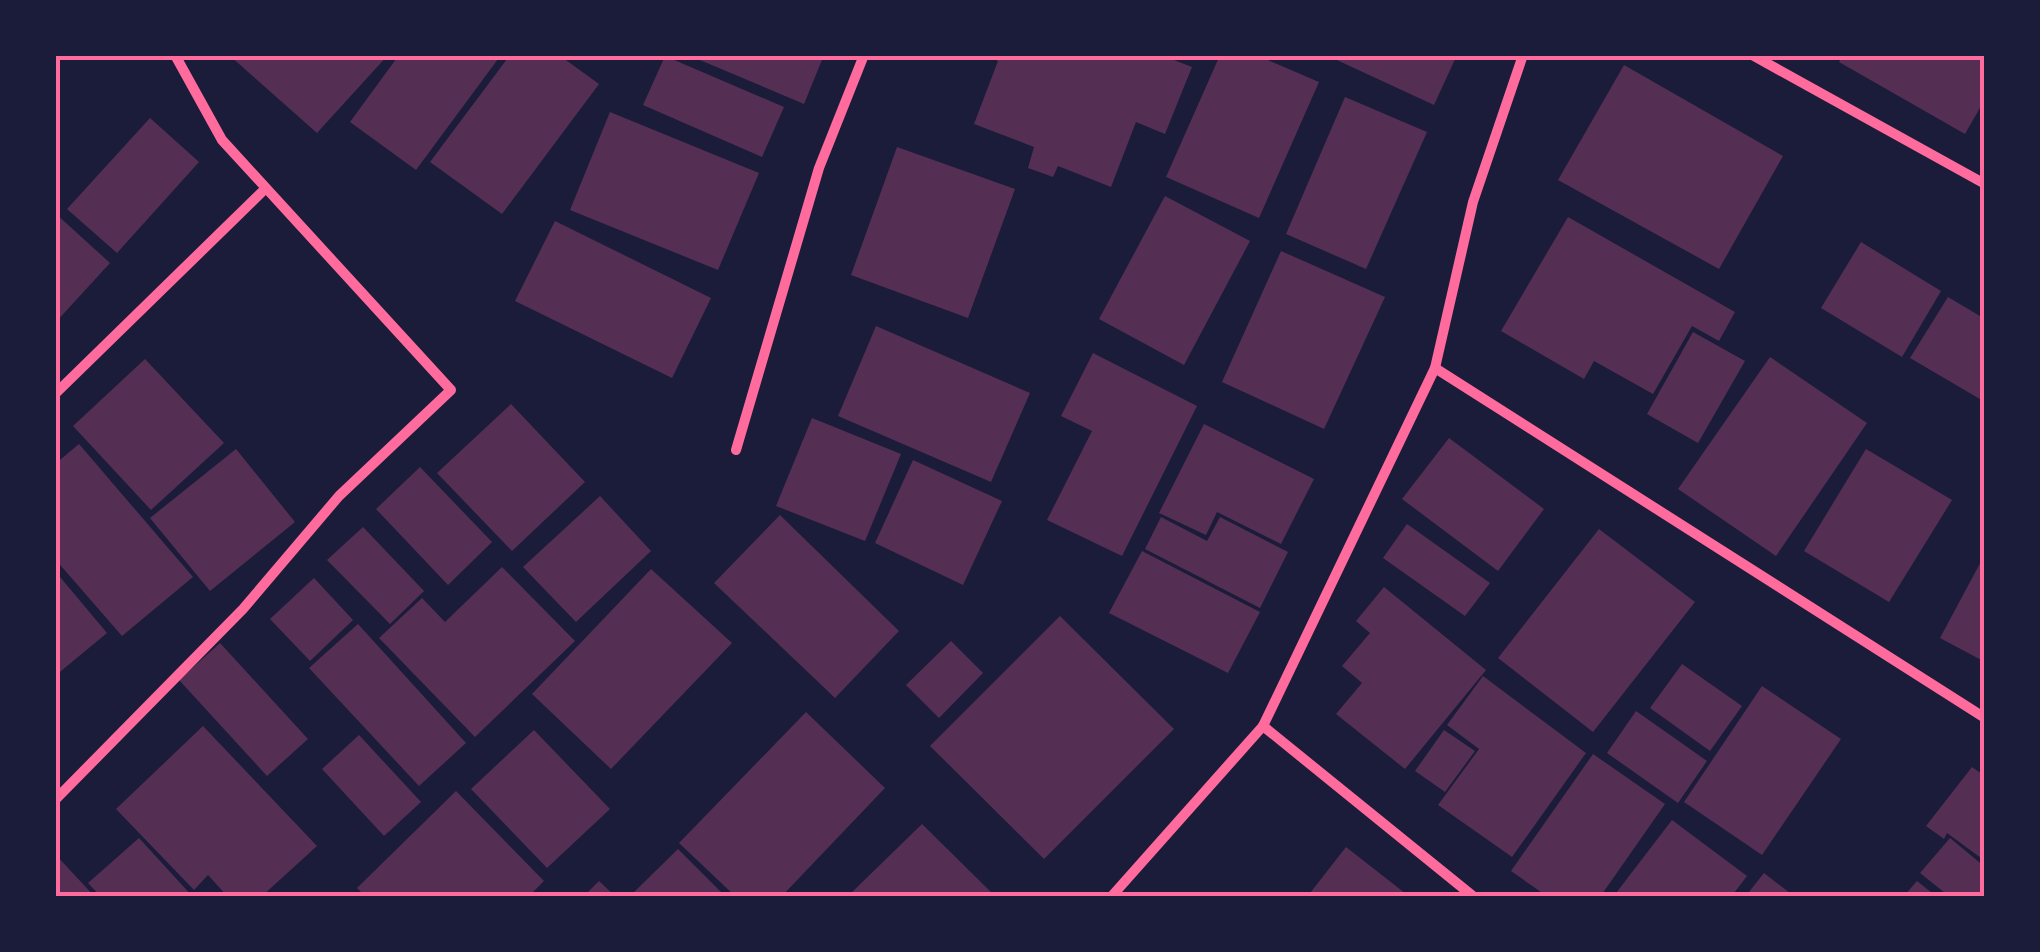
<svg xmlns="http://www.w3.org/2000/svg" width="2040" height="952" font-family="'Golos Text',sans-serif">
<rect width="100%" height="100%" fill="#1b1b3a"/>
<g fill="#542f53">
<polygon points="229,55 388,55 317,133"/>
<polygon points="399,55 501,55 416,170 350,122"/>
<polygon points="510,55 559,55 599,84 502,214 430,162"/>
<polygon points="688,55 824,55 804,104"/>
<polygon points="984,55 1161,55 1192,67 1165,134 1136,122 1111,187 1058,166 1053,177 1028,168 1034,147 974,124 998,61"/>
<polygon points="1220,55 1256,55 1319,82 1259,218 1166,177"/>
<polygon points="1326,55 1457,55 1434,105"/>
<polygon points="1843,55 1985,55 1985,99 1965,134 1839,62"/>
<polygon points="665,56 784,107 762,157 643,105"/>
<polygon points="1624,65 1783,156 1719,269 1558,180"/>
<polygon points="1345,97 1427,132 1366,269 1286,234"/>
<polygon points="610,112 759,173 718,270 570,210"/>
<polygon points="150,118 199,162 117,253 67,209"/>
<polygon points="897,147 1015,189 968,318 851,275"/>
<polygon points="1165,196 1250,241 1184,365 1099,319"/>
<polygon points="55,213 110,263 55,323"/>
<polygon points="1568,217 1735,312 1719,341 1692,326 1653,394 1594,361 1584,379 1501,331"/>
<polygon points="555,221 711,298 672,378 515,301"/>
<polygon points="1861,242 1941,291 1902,357 1821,308"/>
<polygon points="1281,251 1385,297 1324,429 1222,382"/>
<polygon points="1948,297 1985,319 1985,402 1910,358"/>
<polygon points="876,326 1030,393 991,482 838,416"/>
<polygon points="1693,332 1745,361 1698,443 1647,414"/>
<polygon points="1093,353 1197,406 1122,556 1047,520 1092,431 1061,416"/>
<polygon points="1770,357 1867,423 1776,556 1678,489"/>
<polygon points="145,359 224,443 151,510 73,426"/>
<polygon points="511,404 585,482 512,551 437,473"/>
<polygon points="812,418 901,454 865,541 776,506"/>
<polygon points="1204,424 1314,479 1281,544 1217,512 1206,535 1159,513"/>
<polygon points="1449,438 1544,509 1498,571 1402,499"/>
<polygon points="79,444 193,577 122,636 55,559 55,464"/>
<polygon points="236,449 295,522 210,591 150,518"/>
<polygon points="1866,449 1952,500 1889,602 1804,551"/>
<polygon points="913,460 1002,501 963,585 875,543"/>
<polygon points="420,467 492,542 448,585 376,509"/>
<polygon points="600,496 651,551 576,622 523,567"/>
<polygon points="780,515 899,631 835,698 714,583"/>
<polygon points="1161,517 1207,541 1220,517 1288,552 1260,608 1145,549"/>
<polygon points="1407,524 1490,583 1465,616 1383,558"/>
<polygon points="363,527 424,591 390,624 327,560"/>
<polygon points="1599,529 1695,602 1593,732 1498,658"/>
<polygon points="1142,551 1260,612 1228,673 1109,613"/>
<polygon points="1985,554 1985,662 1940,638"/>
<polygon points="502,567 575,641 475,737 379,638 422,598 445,622"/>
<polygon points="651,569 732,643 611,769 532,694"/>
<polygon points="55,571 107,633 55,676"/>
<polygon points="314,578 353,620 310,661 270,619"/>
<polygon points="1384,587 1486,670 1405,769 1336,714 1362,683 1342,666 1370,633 1356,621"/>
<polygon points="1060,616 1174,729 1044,859 930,746"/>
<polygon points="358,624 466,743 419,786 309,668"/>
<polygon points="951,641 983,673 939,718 906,685"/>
<polygon points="220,643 308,739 267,776 179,680"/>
<polygon points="1682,664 1742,706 1710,751 1650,708"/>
<polygon points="1483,676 1586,753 1512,857 1438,805 1479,749 1447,725"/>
<polygon points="1762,686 1841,739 1762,855 1684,802"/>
<polygon points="1636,711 1707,761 1678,803 1607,753"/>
<polygon points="806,712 885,788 781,897 736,897 679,843"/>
<polygon points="203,726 317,846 261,897 228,897 208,875 194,890 116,809"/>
<polygon points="534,730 610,809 547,868 471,789"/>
<polygon points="1444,730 1475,751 1445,792 1415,771"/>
<polygon points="359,735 421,802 384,836 322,769"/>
<polygon points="1593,754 1665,804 1600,897 1548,897 1511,871"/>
<polygon points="1972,767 1985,776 1985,861 1947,833 1944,839 1926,826"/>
<polygon points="456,791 544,881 528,897 366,897 357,888"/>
<polygon points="1672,820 1747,876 1731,897 1613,897"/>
<polygon points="922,824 996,897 847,897"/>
<polygon points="139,838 193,897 101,897 88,883"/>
<polygon points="1950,838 1985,867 1985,897 1950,897 1920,873"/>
<polygon points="1346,847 1410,897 1307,897"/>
<polygon points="678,849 726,897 629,897"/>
<polygon points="55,854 95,897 55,897"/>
<polygon points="1764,873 1795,897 1745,897"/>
<polygon points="599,881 616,897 583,897"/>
<polygon points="1917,881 1937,897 1903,897"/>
</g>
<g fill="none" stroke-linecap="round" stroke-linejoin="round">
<g stroke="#ff6b9d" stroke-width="10">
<polyline points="1752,55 1985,184"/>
<polyline points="1435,368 1985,718"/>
<polyline points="55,394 265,189"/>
<polyline points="736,450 819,168 864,55"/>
<polyline points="1263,726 1474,897"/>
<polyline points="55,800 243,609 339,496 451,390 222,140 175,55"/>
<polyline points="1111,897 1263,726 1435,368 1473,202 1523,55"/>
</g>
</g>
<rect width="2040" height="952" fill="none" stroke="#1b1b3a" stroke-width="115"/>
<rect x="58" y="58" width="1924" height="836" fill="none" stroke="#ff6b9d" stroke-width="4"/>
</svg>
